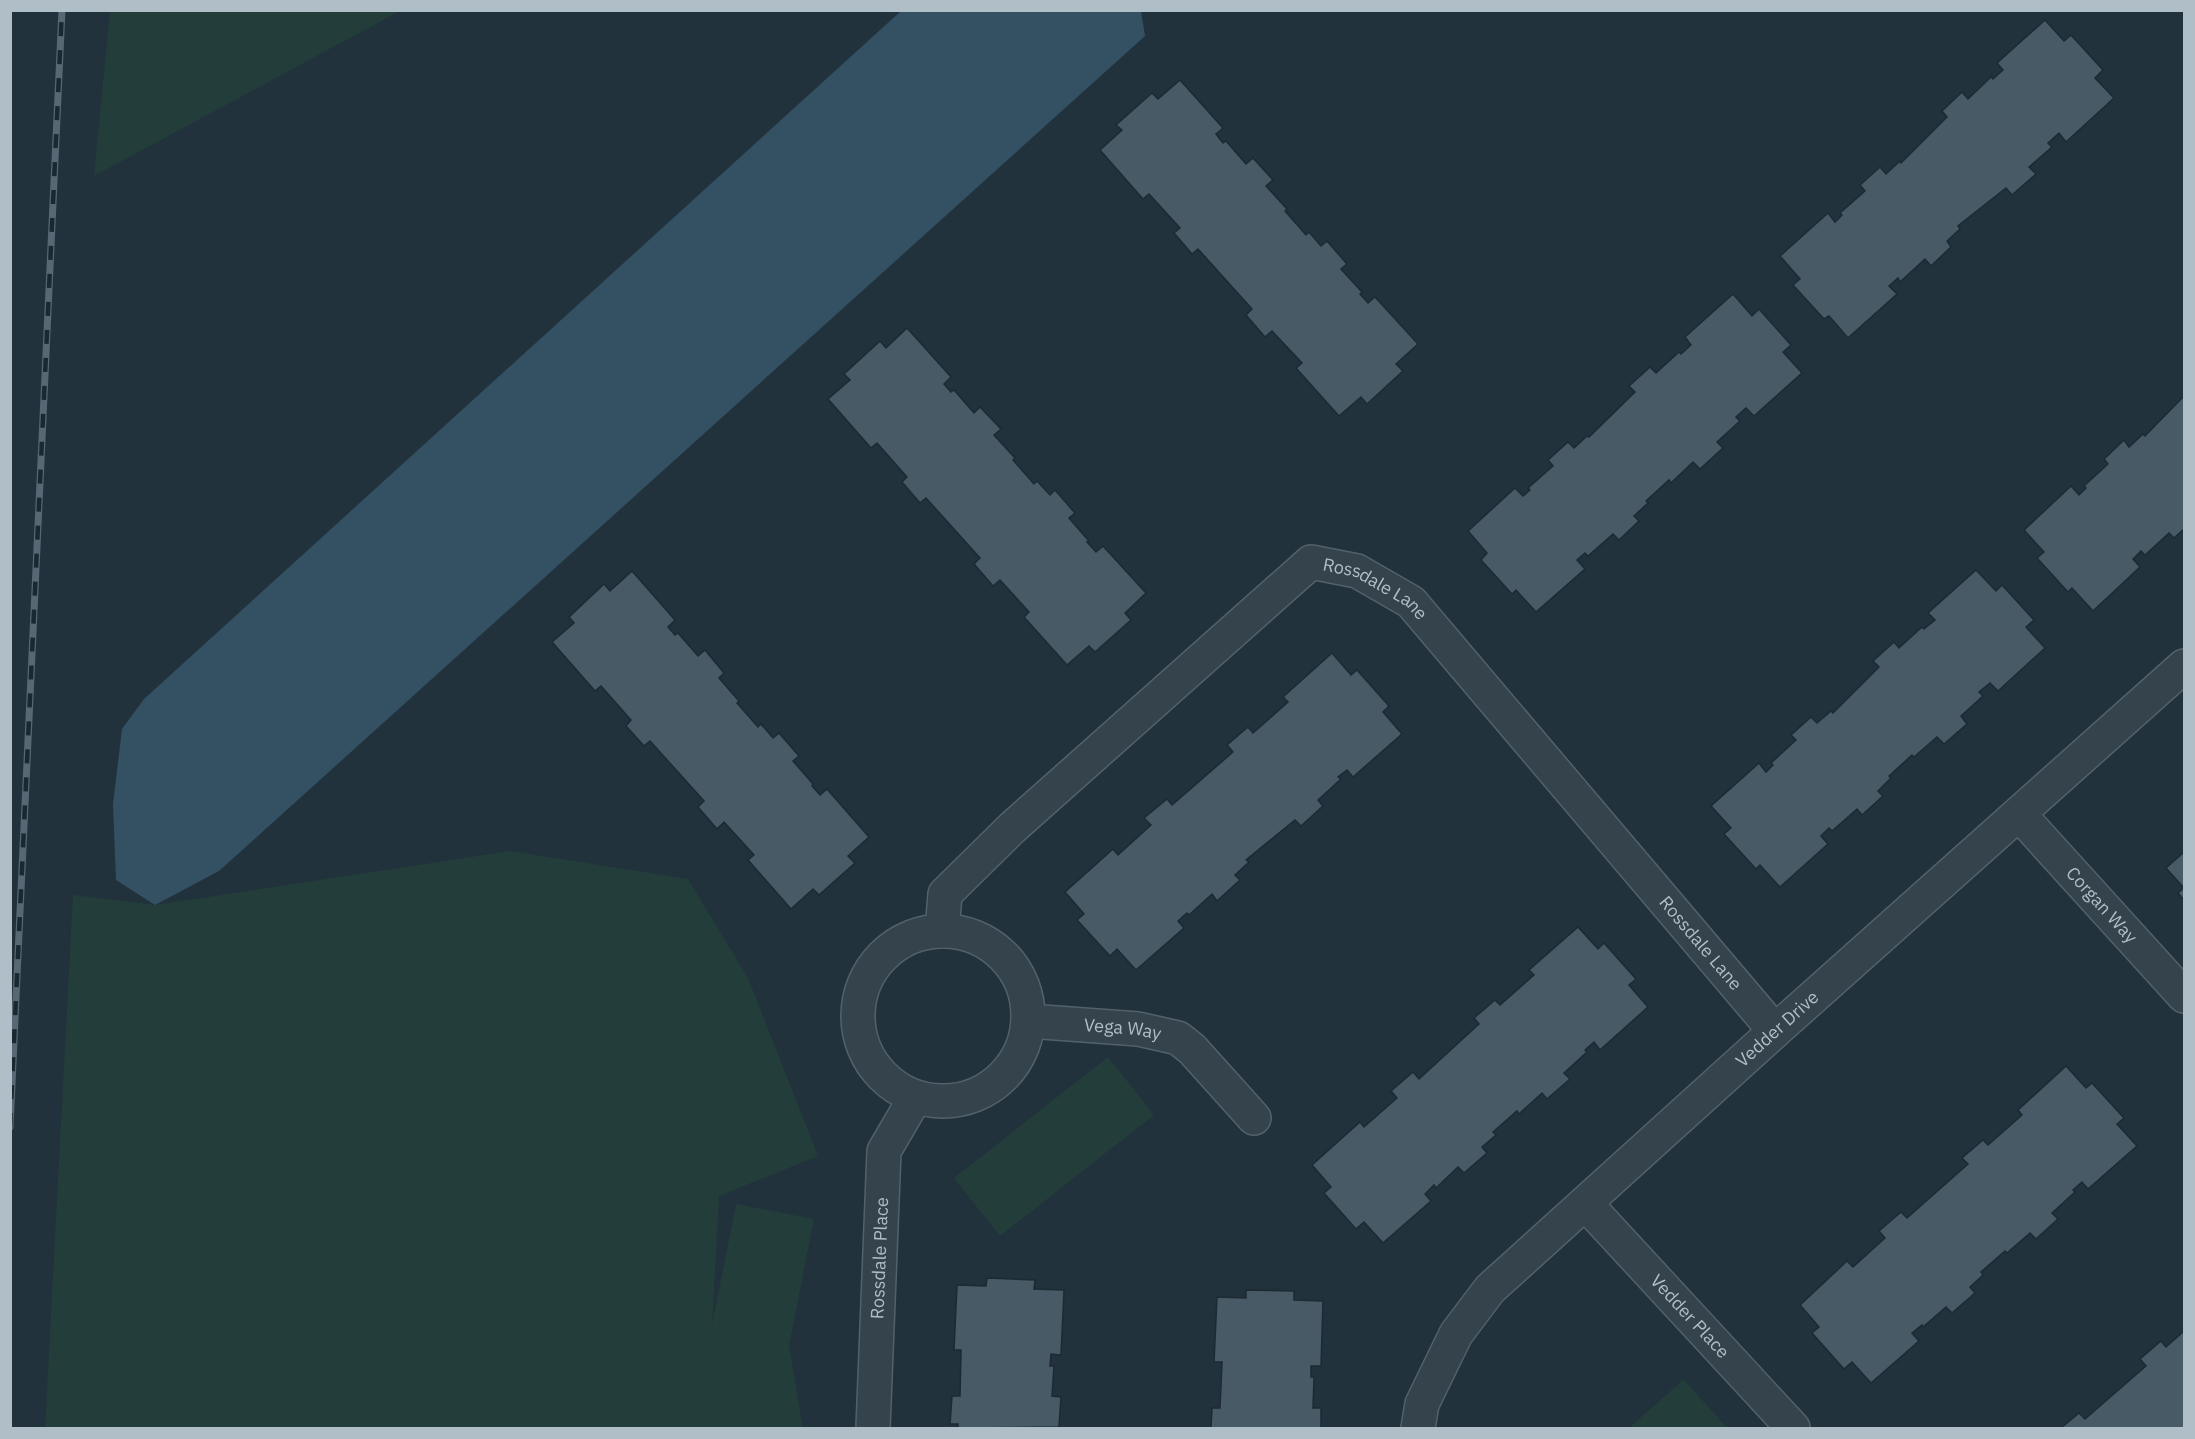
<svg xmlns="http://www.w3.org/2000/svg" width="2195" height="1439" font-family="'IBM Plex Sans',sans-serif">
<rect width="100%" height="100%" fill="#21323c"/>
<g fill="#233d3b">
<polygon points="110,11 110,10 400,11 94,176"/>
<polygon points="510,851 688,879 748,978 818,1156 719,1196 712,1325 736,1204 814,1219 789,1346 803,1428 45,1428 73,895 155,905"/>
<polygon points="1108,1057 1154,1115 1000,1236 954,1178"/>
<polygon points="1684,1380 1727,1428 1629,1428 1683,1380"/>
</g>
<polygon fill="#345164" points="901,11 1141,11 1145,36 219,871 155,905 116,880 113,804 122,729 144,699"/>
<g fill="#475a65" stroke="#1c2a33" stroke-width="1.5">
<polygon points="2045,20 2064,41 2071,35 2103,70 2095,78 2114,98 2066,142 2059,133 2048,143 2052,147 2029,167 2036,174 2012,195 2006,188 1958,226 1960,229 1947,241 1951,247 1931,266 1925,259 1900,282 1898,278 1889,286 1897,294 1848,338 1829,316 1824,319 1793,285 1800,279 1780,256 1828,213 1835,222 1842,215 1840,213 1865,191 1860,185 1880,167 1886,174 1900,161 1901,163 1947,117 1942,111 1962,92 1968,99 1991,77 1993,79 2003,70 1997,63"/>
<polygon points="1180,80 1223,128 1216,134 1223,143 1226,141 1246,164 1253,158 1273,180 1266,186 1287,209 1285,211 1306,235 1309,232 1321,246 1327,241 1347,264 1341,269 1362,292 1360,294 1368,303 1375,297 1418,344 1396,364 1403,371 1367,404 1361,397 1339,416 1296,368 1302,363 1272,331 1265,337 1246,315 1252,309 1198,249 1192,254 1174,233 1180,228 1149,194 1143,199 1100,150 1122,130 1116,125 1152,93 1158,99"/>
<polygon points="1733,294 1752,316 1759,309 1791,345 1783,352 1802,373 1754,416 1746,408 1736,417 1740,421 1717,442 1723,448 1700,469 1693,462 1671,483 1669,480 1646,501 1648,503 1634,516 1639,521 1619,540 1613,534 1588,556 1585,553 1577,560 1585,569 1536,612 1516,590 1512,594 1481,560 1487,553 1468,531 1515,488 1523,496 1530,490 1528,488 1553,466 1548,460 1568,442 1574,448 1587,436 1589,437 1635,392 1629,386 1650,367 1656,373 1679,352 1681,354 1691,345 1685,337"/>
<polygon points="907,328 951,377 944,384 951,392 954,390 974,413 980,407 1001,429 994,435 1015,458 1013,460 1034,484 1037,481 1050,495 1055,490 1075,513 1069,518 1089,541 1087,542 1096,552 1103,546 1146,593 1125,613 1131,620 1095,652 1089,646 1067,665 1024,617 1029,612 1000,580 993,586 974,564 980,558 926,498 920,503 902,482 907,477 877,443 871,448 828,399 850,380 844,374 880,341 886,348"/>
<polygon points="2184,396 2184,529 2174,538 2169,533 2145,555 2141,551 2133,559 2140,567 2093,611 2072,588 2068,592 2037,558 2044,552 2024,530 2071,486 2079,495 2086,488 2084,486 2108,464 2104,459 2124,440 2129,447 2143,434 2145,436"/>
<polygon points="1976,570 1996,591 2002,585 2034,620 2026,627 2045,648 1998,691 1990,683 1979,692 1983,696 1961,716 1967,724 1944,744 1937,737 1914,757 1912,755 1889,776 1891,778 1878,791 1883,796 1862,815 1857,809 1832,831 1829,828 1821,836 1828,844 1780,887 1760,865 1756,869 1724,834 1731,828 1711,806 1759,763 1766,772 1773,765 1771,763 1796,740 1791,735 1811,717 1817,723 1831,711 1833,713 1879,667 1873,661 1894,642 1899,648 1922,627 1924,629 1935,620 1928,613"/>
<polygon points="632,571 675,620 668,627 675,635 678,633 698,656 705,650 724,673 719,678 739,701 737,703 758,727 761,724 773,738 779,733 799,756 793,761 813,784 812,786 820,795 827,789 869,837 848,856 855,863 819,895 813,889 791,909 748,860 754,855 724,822 717,829 698,807 704,801 650,741 644,746 626,726 631,720 601,686 595,691 552,642 574,623 569,617 604,584 610,591"/>
<polygon points="1332,653 1351,675 1357,670 1389,706 1383,712 1402,734 1353,777 1347,770 1338,777 1341,779 1318,800 1323,806 1301,826 1295,820 1246,860 1249,862 1235,875 1240,880 1217,901 1212,894 1189,915 1187,913 1178,921 1184,928 1136,970 1117,949 1110,956 1077,920 1084,914 1065,892 1113,849 1118,855 1151,825 1144,818 1167,799 1172,805 1233,752 1227,745 1248,727 1253,733 1288,702 1283,697"/>
<polygon points="2184,852 2184,900 2178,893 2184,888 2166,868"/>
<polygon points="1578,927 1598,949 1604,943 1636,979 1629,985 1648,1007 1600,1050 1594,1042 1585,1050 1587,1052 1564,1073 1570,1079 1547,1099 1542,1093 1519,1114 1517,1111 1493,1132 1496,1135 1482,1147 1487,1153 1464,1173 1458,1167 1436,1188 1434,1185 1425,1194 1431,1201 1383,1243 1364,1222 1356,1229 1324,1193 1331,1187 1312,1165 1360,1122 1364,1127 1397,1098 1391,1091 1413,1072 1419,1079 1479,1024 1474,1018 1495,1000 1500,1005 1534,975 1529,970"/>
<polygon points="2066,1066 2086,1088 2092,1083 2124,1118 2117,1124 2137,1146 2088,1189 2082,1182 2073,1190 2075,1192 2052,1213 2058,1219 2036,1239 2030,1233 2007,1253 2005,1251 1981,1272 1983,1275 1970,1287 1975,1293 1952,1313 1946,1307 1923,1327 1922,1325 1912,1333 1919,1341 1871,1383 1852,1362 1844,1369 1812,1333 1819,1327 1800,1305 1847,1261 1853,1267 1885,1238 1879,1231 1901,1212 1907,1218 1968,1164 1962,1158 1983,1140 1988,1145 2022,1115 2018,1110"/>
<polygon points="987,1278 1035,1280 1034,1289 1064,1290 1061,1355 1051,1354 1050,1366 1054,1366 1052,1396 1061,1397 1059,1427 958,1428 958,1424 950,1424 952,1396 960,1396 961,1350 954,1350 957,1285 986,1286"/>
<polygon points="1246,1290 1294,1291 1294,1300 1323,1301 1321,1366 1311,1366 1311,1377 1314,1377 1313,1408 1321,1408 1321,1428 1211,1428 1212,1408 1220,1408 1222,1362 1214,1362 1217,1297 1246,1298"/>
<polygon points="2184,1331 2184,1428 2061,1428 2079,1413 2085,1419 2146,1366 2140,1359 2161,1341 2166,1347"/>
</g>
<g fill="none" stroke-linecap="round" stroke-linejoin="round">
<defs>
<g id="minor">
<path id="s1" d="M2019,814L2184,996"/>
<circle cx="943" cy="1016" r="85"/>
<path id="s2" d="M942,931L945,894L1012,828L1311,562L1357,571L1411,602L1775,1031"/>
<path id="s3" d="M1029,1021L1138,1029L1178,1038L1192,1049L1254,1118"/>
<path id="s4" d="M1586,1204L1793,1428"/>
<path id="s5" d="M873,1428L884,1151L915,1098"/>
<path id="s6" d="M1418,1428L1422,1404L1456,1334L1490,1289L1775,1031L2184,666"/>
</g>
</defs>
<use href="#minor" stroke="#53616a" stroke-width="36"/>
<use href="#minor" stroke="#35434c" stroke-width="33"/>
<defs>
<polyline id="rail" points="10,1127 62,10"/>
</defs>
<use href="#rail" stroke="#576874" stroke-width="7"/>
<use href="#rail" stroke="#1a2831" stroke-width="4.5" stroke-dasharray="14" stroke-linecap="butt"/>
</g>
<g text-anchor="middle" stroke-width="5" stroke-linejoin="round" paint-order="stroke">
<g font-size="18" fill="#b0bec8" stroke="#1a2831">
<text dy="6" stroke="none"><textPath href="#s2" startOffset="602">Rossdale Lane</textPath></text>
<text dy="6" stroke="none"><textPath href="#s1" startOffset="123">Corgan Way</textPath></text>
<text dy="6" stroke="none"><textPath href="#s2" startOffset="1088">Rossdale Lane</textPath></text>
<text dy="6" stroke="none"><textPath href="#s6" startOffset="546">Vedder Drive</textPath></text>
<text dy="6" stroke="none"><textPath href="#s3" startOffset="94">Vega Way</textPath></text>
<text dy="6" stroke="none"><textPath href="#s5" startOffset="170">Rossdale Place</textPath></text>
<text dy="6" stroke="none"><textPath href="#s4" startOffset="153">Vedder Place</textPath></text>
</g>
</g>
<rect width="2195" height="1439" fill="none" stroke="#b0bec8" stroke-width="24"/>
</svg>
